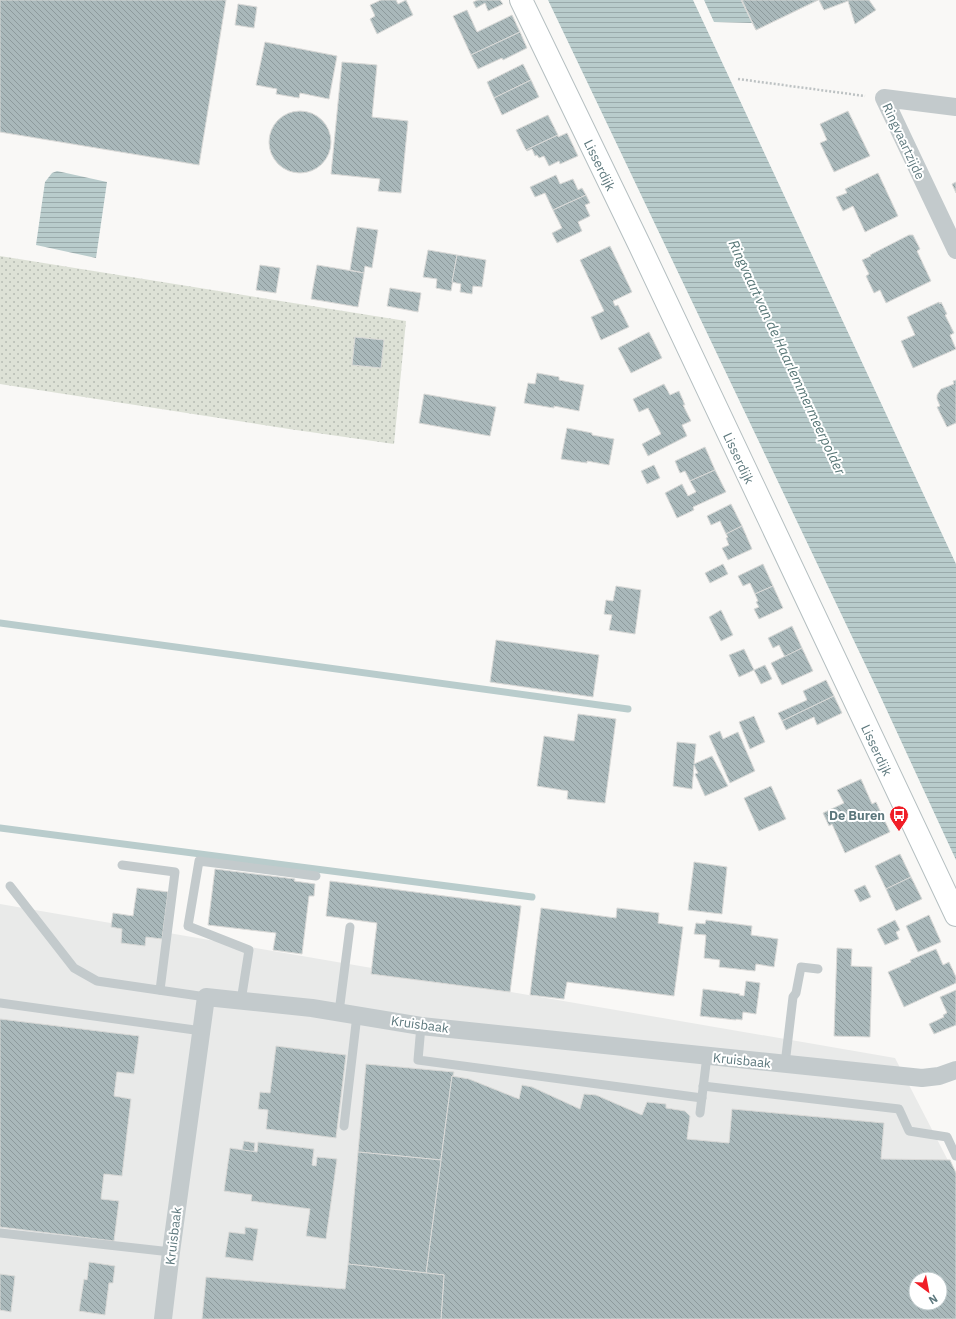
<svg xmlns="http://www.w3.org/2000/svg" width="956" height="1319" font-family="'IBM Plex Sans',sans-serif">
<defs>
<pattern id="grass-dots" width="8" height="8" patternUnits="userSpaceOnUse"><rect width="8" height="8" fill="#dde1d6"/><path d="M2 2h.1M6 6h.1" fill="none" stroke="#b6bbb3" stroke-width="1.8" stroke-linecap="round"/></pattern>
<pattern id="water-rules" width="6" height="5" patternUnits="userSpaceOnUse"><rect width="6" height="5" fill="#b9cccc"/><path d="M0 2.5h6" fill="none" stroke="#9aaaab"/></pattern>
<pattern id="building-back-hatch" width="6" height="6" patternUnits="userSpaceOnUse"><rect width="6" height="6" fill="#a9b8ba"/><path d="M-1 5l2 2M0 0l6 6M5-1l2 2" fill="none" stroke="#8d9a9c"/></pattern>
</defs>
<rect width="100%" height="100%" fill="#f9f8f6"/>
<path fill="#e9eae9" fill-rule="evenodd" d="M0,904L895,1058L956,1176V1319H0ZM916,1279H940V1303H916Z"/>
<polygon fill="url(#grass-dots)" points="0,256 406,321 394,444 289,429 0,384"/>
<g fill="url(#water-rules)">
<polygon points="548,0 693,0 956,564 956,860 877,689"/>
<polygon points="704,0 741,0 752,23 714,22"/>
<polygon points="57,171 107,182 96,258 36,245 45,182 52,173"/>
</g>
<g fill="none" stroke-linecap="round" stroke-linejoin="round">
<g stroke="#b9cccc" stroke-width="7">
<polyline points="0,623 628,709"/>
<polyline points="0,828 532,897"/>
</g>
</g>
<g fill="url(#building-back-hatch)" stroke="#dadad8" fill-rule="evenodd">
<polygon points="0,0 226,0 199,165 0,132"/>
<polygon points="381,0 396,0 398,4 406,0 413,15 377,34 370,19 375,16 370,5"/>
<polygon points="478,0 500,0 503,4 488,11 485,3 476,8 473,2"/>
<polygon points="741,0 818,0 756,30"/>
<polygon points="742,0 818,0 756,30"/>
<polygon points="819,0 844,0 824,10"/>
<polygon points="819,0 869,0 876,10 855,24 848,1 824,10"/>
<polygon points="238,4 257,7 254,28 235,25"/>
<polygon points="467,10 477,32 512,15 520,32 471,55 453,16"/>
<polygon points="520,32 527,48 503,60 502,58 478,69 471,55"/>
<polygon points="265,42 337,56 329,99 300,93 299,98 276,94 277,89 256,85"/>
<polygon points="342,62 377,65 372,117 408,121 401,193 378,191 380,179 331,174"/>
<polygon points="523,64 531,80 494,98 487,82"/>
<polygon points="531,80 539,97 502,115 494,98"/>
<polygon points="848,111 870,156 834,172 820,143 827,140 820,124"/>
<circle cx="300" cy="142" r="31"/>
<polygon points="548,115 558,135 526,150 516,130"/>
<polygon points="567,133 578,156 560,164 559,161 549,166 544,156 539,158 537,155 535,156 532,149 527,151 526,150 558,135 558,137"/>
<polygon points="878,173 898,216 865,232 853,206 843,211 836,197 847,193 845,189"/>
<polygon points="556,175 560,184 573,179 578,190 582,188 586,195 553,210 545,193 535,197 530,187"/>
<polygon points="956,182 956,193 952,184"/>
<polygon points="586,195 590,203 585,205 590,216 578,222 582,231 557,243 552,233 562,228 553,210"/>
<polygon points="357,227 378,230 372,268 365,266 364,273 350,270"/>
<polygon points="909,235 913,235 920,249 917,251 931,281 886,303 880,290 874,293 866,276 869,274 862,260 871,256 870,255"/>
<polygon points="610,246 632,292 613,301 615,306 618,305 629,327 601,340 591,317 604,311 580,260"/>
<polygon points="428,250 457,255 451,291 436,288 437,279 423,277"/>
<polygon points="457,255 486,260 482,287 473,286 472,294 460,292 461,284 452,282"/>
<polygon points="260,265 280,268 276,293 256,290"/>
<polygon points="317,265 364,273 358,307 311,299"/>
<polygon points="390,288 421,293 418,312 387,306"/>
<polygon points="939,302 940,304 941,302 947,314 945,315 954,333 950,335 956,349 913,368 901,341 915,335 907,317"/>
<polygon points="649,332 662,358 631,373 618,348"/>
<polygon points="355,337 384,340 381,368 352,365"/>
<polygon points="537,373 559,377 559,380 584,385 579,411 554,406 554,408 524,403 528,383 535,384"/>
<polygon points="956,380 956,423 947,427 937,407 940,406 937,399 937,395 941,389 954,384 953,381"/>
<polygon points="664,384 670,395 679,391 685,405 683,405 691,421 682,425 687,436 648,456 642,444 661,434 648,408 639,412 633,399"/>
<polygon points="424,394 496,407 490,436 419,423"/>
<polygon points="567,428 592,433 592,435 614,439 609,465 587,461 587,463 561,459"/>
<polygon points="705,447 715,470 690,481 685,471 680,473 675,461"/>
<polygon points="654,465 660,478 647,484 641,471"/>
<polygon points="715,470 726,492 693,507 694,510 677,518 665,493 682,484 688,496 696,492 690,481"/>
<polygon points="731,504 742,526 726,534 720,521 711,525 707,516"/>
<polygon points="742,526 752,549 728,560 722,548 729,545 726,538 728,537 726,534"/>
<polygon points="723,564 728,574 710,583 705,573"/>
<polygon points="763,564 773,586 755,594 750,583 743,586 738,576"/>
<polygon points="616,586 641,590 635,634 609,630 612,615 604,614 606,600 613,601"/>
<polygon points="773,586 783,608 759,619 754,609 759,607 756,602 758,601 755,594"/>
<polygon points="721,610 733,635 721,641 709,617"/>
<polygon points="792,626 802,648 785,657 779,645 773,648 768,638"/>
<polygon points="496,640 599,655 593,697 490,682"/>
<polygon points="802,648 813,671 782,685 771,663"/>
<polygon points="744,649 754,670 739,677 729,655"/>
<polygon points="765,665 772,679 761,684 754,670"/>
<polygon points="826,680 834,696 782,721 778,713 807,700 803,691"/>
<polygon points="834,696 842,713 817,725 814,717 786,730 782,721"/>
<polygon points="578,714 616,719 605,803 567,799 568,791 537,786 544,736 574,741"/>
<polygon points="754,716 765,742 750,749 739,722"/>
<polygon points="720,731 723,739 738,732 755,771 730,783 709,736"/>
<polygon points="677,742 696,744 694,764 712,756 728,786 705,796 695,774 698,773 694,765 692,789 673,786"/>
<polygon points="861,779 872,804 876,802 890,832 845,853 832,824 829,826 823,813 844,803 837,790"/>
<polygon points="771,786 786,819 759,831 744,798"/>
<polygon points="900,854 911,877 886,889 875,866"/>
<polygon points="694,862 727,867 722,914 688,910"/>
<polygon points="215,869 295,879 294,881 315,884 314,896 309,896 302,954 273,950 276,933 208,925"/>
<polygon points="911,877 922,899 896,911 886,889"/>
<polygon points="330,881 521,906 510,992 371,974 377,923 326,916"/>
<polygon points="865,885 871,897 860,902 854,890"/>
<polygon points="137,888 168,892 162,939 146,937 145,946 121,943 122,929 111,927 113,913 133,916"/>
<polygon points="541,908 616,918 617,908 659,913 658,923 683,927 674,996 567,982 564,999 530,995"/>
<polygon points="929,915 941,942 918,952 906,926"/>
<polygon points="706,920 752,926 751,935 778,939 774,967 756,964 755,971 719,967 720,960 704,958 706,935 694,934 696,923 705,924"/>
<polygon points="895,920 900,930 896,932 899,939 885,945 877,929"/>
<polygon points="837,948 852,949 851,966 872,967 870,1037 834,1036"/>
<polygon points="936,949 943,965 949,962 956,977 956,983 904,1007 888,972 911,962 910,960"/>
<polygon points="746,981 760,983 756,1014 743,1012 742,1020 736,1019 736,1020 700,1016 703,989 740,994 739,995 744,996"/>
<polygon points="956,990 956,1025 934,1034 929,1024 944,1017 943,1015 947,1013 940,997"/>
<polygon points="0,1019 139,1036 134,1074 117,1072 114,1096 131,1099 122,1176 104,1174 101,1199 119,1201 114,1241 0,1227"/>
<polygon points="276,1046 346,1055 336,1138 266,1129 268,1110 258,1109 260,1092 270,1093"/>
<polygon points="366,1064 454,1072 453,1076 452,1076 441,1160 358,1152"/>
<path d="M452,1076L469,1079L519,1099L522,1085L532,1087L580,1109L584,1094L596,1095L642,1115L647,1102L666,1104V1108L685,1111L690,1116L687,1139L729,1143L732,1109L884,1123L881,1159L950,1160L956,1173V1319H441L444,1275L426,1273ZM916,1279H940V1303H916Z"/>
<polygon points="244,1141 255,1143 254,1152 242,1150"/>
<polygon points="258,1142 314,1149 312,1165 316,1166 317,1157 337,1159 326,1239 306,1236 310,1209 251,1201 252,1195 224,1191 230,1148 257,1152"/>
<polygon points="358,1152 441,1160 426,1273 348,1264"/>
<polygon points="245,1227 258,1229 253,1261 225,1257 229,1232 245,1234"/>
<polygon points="89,1262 115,1266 113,1283 109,1283 105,1315 79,1311 84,1279 87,1280"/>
<polygon points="348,1264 444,1275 441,1319 202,1319 206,1277 345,1289"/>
<polygon points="0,1274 15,1276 11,1312 0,1310"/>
</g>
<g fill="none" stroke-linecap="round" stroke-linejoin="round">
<defs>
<polyline id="secondary" points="521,0 640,246 956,915"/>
</defs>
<use href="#secondary" stroke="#b5bfc1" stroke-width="24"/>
<polyline stroke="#bdc2c3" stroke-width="2.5" stroke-dasharray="2 2" stroke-linecap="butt" points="738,79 865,96"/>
<g stroke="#c3cacc" stroke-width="9">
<polyline points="122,865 175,872 160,990"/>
<polyline points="10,886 74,968 97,981 206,997"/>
<polyline points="241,1001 249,950 188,926 199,861 316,876"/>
<polyline points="0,1003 202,1031"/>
<polyline points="339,1012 350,927"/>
<polyline points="421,1026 418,1060 702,1098"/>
<polyline points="785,1064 793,997 796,993 801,967 818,969"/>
<polyline points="703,1086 899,1109 909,1131 947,1137 956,1156"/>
<polyline points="700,1113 707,1056"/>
<polyline points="344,1126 357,1015"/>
<polyline points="0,1233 171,1252"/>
</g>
<g stroke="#c3cacc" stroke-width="18">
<polyline points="956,107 884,98 956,250"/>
<polyline points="163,1319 171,1252 206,997 312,1008 421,1026 922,1078 939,1076 956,1070"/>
</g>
<use href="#secondary" stroke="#fff" stroke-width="22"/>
</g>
<defs>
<symbol id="bus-pin" viewBox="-11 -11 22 30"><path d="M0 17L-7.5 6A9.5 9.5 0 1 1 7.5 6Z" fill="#f01e27" stroke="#fff"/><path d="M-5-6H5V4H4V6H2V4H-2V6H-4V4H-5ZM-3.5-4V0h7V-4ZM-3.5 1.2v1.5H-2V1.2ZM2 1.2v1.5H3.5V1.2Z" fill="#fff"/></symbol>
</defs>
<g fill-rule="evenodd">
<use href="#bus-pin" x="888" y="804" width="22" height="30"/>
</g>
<g text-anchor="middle" stroke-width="4" stroke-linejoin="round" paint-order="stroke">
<g font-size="13" fill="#5d787d" stroke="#fff">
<text transform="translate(904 141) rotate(65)" y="5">Ringvaartzijde</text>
<text transform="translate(600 165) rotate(64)" y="5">Lisserdijk</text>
<text transform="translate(739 458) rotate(65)" y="5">Lisserdijk</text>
<text transform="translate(877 750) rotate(65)" y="5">Lisserdijk</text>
<text transform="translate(420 1024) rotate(8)" y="5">Kruisbaak</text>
<text transform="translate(742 1060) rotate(6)" y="5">Kruisbaak</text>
<text transform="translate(173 1236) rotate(-83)" y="5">Kruisbaak</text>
</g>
<g font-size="13" font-weight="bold" fill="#5d787d" stroke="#fff" text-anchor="end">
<text x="885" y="820">De Buren</text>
</g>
<g font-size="14" font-style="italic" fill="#577676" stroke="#fff">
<text transform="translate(787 357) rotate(65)" y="5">Ringvaart van de Haarlemmermeerpolder</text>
</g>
</g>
<g transform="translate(928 1291) rotate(148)"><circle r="19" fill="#ffffff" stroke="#bec9cb"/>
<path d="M0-3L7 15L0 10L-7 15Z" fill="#f01e27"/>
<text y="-6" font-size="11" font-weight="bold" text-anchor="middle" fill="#5d787d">N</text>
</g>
</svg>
